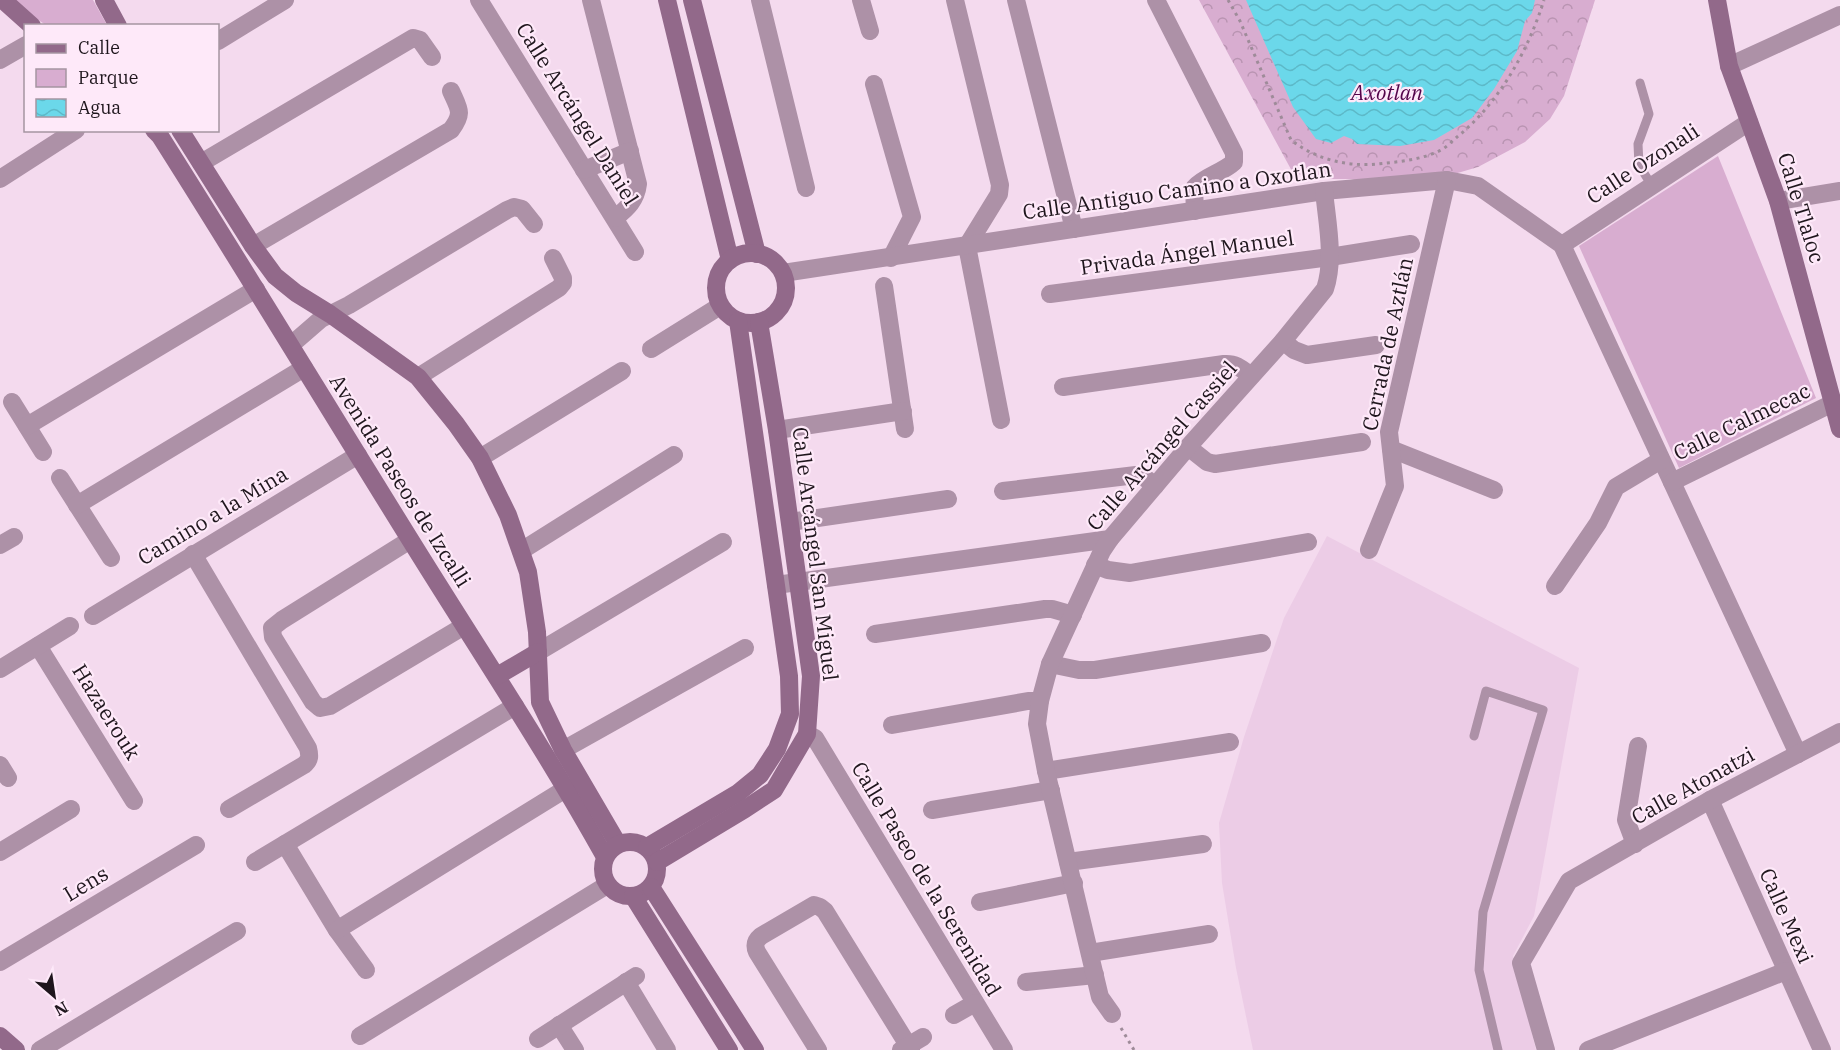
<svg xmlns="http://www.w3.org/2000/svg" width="1840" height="1050" font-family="'IBM Plex Serif',serif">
<defs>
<pattern id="forest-crowns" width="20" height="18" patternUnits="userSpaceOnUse" patternTransform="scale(1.5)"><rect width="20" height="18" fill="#d8add0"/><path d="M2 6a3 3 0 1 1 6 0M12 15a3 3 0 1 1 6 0" fill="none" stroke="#b994b2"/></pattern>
<pattern id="water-waves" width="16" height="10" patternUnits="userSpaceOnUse" patternTransform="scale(1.5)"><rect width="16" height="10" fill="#6bd8ea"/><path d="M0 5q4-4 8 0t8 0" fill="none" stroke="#5cb9c8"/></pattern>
</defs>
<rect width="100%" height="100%" fill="#f4daee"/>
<polygon fill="#eccce6" points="1327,536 1579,668 1534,916 1513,956 1536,1050 1253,1050 1236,968 1222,883 1219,823 1244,737 1284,618"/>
<g fill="#d8add0">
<polygon points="15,0 93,0 107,25 46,25 26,12"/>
<polygon points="1718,156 1816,398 1679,468 1579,246"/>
</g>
<polygon fill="url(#forest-crowns)" points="1199,0 1595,0 1564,96 1550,119 1525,142 1478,167 1427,182 1379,187 1351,179 1319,179 1293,173"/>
<polygon fill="url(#water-waves)" points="1246,0 1535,0 1532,13 1525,21 1517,51 1494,89 1472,118 1434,140 1400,146 1357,144 1352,139 1344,136 1331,143 1316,139 1293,107"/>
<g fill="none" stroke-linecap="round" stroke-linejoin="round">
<g stroke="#9e8b99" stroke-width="3" stroke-dasharray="3 4.5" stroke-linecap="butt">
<path d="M1228,0L1240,21L1291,140C1315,159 1347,167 1377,164C1398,162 1420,160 1439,151C1446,148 1452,141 1457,137C1499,103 1528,51 1544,0"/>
<polyline points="1121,1028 1134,1050"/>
</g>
<g stroke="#ad91a7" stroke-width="9">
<polyline points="1640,83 1649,114 1638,144 1639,165 1652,186"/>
<polyline points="1474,736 1486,691 1543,710 1483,912 1479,970 1498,1050"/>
</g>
<g stroke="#ad91a7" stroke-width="18">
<polyline points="479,0 635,252"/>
<path d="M591,0L638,184C636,200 628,208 615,218"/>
<polyline points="760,0 806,188"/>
<polyline points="861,0 870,31"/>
<polyline points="955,0 1000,185 999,194 967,246 1001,420"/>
<polyline points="1016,0 1074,229"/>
<path d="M1156,0L1234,153V162C1222,173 1205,176 1194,188L1195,211"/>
<polyline points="218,41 285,0"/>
<polyline points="0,60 26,45"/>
<polyline points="1729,66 1840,15"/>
<polyline points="874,84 912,217 891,258"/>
<polyline points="201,163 413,38 420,40 432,57"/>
<polyline points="584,170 630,151"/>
<polyline points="0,179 76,130"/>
<polyline points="1778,201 1840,191"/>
<polyline points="1562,245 1749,122"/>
<path d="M253,246L451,130C464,113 459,109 451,91"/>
<polyline points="783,273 1324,191 1447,180 1478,186 1562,245 1798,754"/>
<polyline points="884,286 905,429"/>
<polyline points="1050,294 1330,257 1411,244"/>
<polyline points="1283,341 1294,350 1307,355 1376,345"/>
<polyline points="291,345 321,319 349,305 507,210 514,207 522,209 534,224"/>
<polyline points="651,349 720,306"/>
<polyline points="418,377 559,288 563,283 563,278 553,258"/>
<path d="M1063,387L1224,364C1236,363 1242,369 1251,376"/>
<polyline points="12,402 43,452"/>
<polyline points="27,426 256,289"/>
<polyline points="777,430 903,411"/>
<polyline points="1188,447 1207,462 1215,464 1362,442"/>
<polyline points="1391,449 1494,490"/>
<polyline points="480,458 622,371"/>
<polyline points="60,478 111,558"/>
<polyline points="1672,482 1833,403"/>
<polyline points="1003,491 1136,475 1144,477 1155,486"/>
<polyline points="77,505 304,368"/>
<polyline points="790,522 948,499"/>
<polyline points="410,540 282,620 272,628 273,637 313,702 320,708 330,706 464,626"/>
<polyline points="0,545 14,537"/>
<polyline points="1369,550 1395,486 1389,432 1447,180"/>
<polyline points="521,551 674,455"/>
<path d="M193,554L308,748C310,756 310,760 304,765L229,809"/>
<polyline points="1095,565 1108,570 1130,573 1308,542"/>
<polyline points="776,585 1110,539"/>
<polyline points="1555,586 1598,523 1616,487 1661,460"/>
<polyline points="93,616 358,455"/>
<polyline points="875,634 1045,609 1052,609 1073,615"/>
<polyline points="38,646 134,801"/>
<polyline points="538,652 723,542"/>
<polyline points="1050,664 1079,670 1095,670 1262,643"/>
<polyline points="0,669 70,626"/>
<polyline points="892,725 1028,701 1040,701"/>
<polyline points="807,734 815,738 1004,1050"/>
<polyline points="563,750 745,648"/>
<polyline points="0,765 8,778"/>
<polyline points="1046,771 1230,742"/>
<polyline points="1710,800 1822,1050"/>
<polyline points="932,810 1051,790"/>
<polyline points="285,844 337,930 366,970"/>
<polyline points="1635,844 1626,820 1638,746"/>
<polyline points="0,852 71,809"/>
<polyline points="255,862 515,706"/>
<polyline points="1068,862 1203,844"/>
<polyline points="980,902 1074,883"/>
<polyline points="337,930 567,788"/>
<polyline points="1090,953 1209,934"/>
<polyline points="0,962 196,845"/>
<polyline points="626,982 667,1050"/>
<polyline points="1026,982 1095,975"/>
<path d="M1112,1014L1100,997L1046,771L1037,724L1040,701L1050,664L1102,551L1110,539L1188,447L1283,341L1325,289C1335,259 1327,222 1324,191"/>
<polyline points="954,1015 975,1003"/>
<polyline points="559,1025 575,1050"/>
<polyline points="360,1036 607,885"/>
<polyline points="538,1039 636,976"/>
<polyline points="40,1050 237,931"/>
<path d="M818,1050L757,952C754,945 755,941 761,936L814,905L820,907L825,911L911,1050"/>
<polyline points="901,1050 923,1037"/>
<polyline points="1546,1050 1521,963 1569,881 1710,800 1840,732"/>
<polyline points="1588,1050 1786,971"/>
</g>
<g stroke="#92698a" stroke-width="18">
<polyline points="3,0 32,26"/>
<polyline points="104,0 118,26"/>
<polyline points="667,0 730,260"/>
<polyline points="692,0 757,254"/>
<polyline points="1717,0 1729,66 1778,201 1840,429"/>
<path d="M154,130L160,136C245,270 327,406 411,541C476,646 545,749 605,857"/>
<polyline points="180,130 253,246 275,276 296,293 330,314 418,377 456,424 480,458 508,515 528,572 537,632 540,702 563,750 618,844"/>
<circle cx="751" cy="288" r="35"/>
<polyline points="497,676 538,652"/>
<circle cx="630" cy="869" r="27"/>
<polyline points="647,847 738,793 760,775 777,749 790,714 789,676 738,321"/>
<polyline points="657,862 745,809 774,790 807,734 811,676 777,430 759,322"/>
<polyline points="651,887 755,1050"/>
<polyline points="633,896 729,1050"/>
<polyline points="0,1036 16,1050"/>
</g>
</g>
<g text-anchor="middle" stroke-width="4.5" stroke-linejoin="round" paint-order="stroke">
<g font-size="21" font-style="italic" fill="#53044b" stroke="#fee9f9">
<text x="1387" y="100">Axotlan</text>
</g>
<g font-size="21" fill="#1f161d" stroke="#fee9f9">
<text transform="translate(577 114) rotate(58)" y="7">Calle Arcángel Daniel</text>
<text transform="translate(1643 164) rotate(-33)" y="7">Calle Ozonali</text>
<text transform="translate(1177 191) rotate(-8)" y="7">Calle Antiguo Camino a Oxotlan</text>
<text transform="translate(1801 208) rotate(73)" y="7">Calle Tlaloc</text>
<text transform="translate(1187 253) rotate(-8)" y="7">Privada Ángel Manuel</text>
<text transform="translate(1388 344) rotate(-78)" y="7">Cerrada de Aztlán</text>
<text transform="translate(1742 422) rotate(-26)" y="7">Calle Calmecac</text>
<text transform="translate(1162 446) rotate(-49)" y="7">Calle Arcángel Cassiel</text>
<text transform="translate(400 481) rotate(58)" y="7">Avenida Paseos de Izcalli</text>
<text transform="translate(213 516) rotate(-31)" y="7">Camino a la Mina</text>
<text transform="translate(815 554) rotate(83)" y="7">Calle Arcángel San Miguel</text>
<text transform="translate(106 712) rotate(58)" y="7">Hazaerouk</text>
<text transform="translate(1693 786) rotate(-29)" y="7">Calle Atonatzi</text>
<text transform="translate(926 879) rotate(59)" y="7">Calle Paseo de la Serenidad</text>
<text transform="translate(86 884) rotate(-31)" y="7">Lens</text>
<text transform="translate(1786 916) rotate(66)" y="7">Calle Mexi</text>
</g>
</g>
<rect x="24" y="24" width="195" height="108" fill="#fee9f9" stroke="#a595a1" stroke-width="1.5"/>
<rect x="36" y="44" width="30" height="9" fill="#92698a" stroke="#a595a1" stroke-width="1.5"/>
<text x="78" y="54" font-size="18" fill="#1f161d">Calle</text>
<rect x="36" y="69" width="30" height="18" fill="#d8add0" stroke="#a595a1" stroke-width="1.5"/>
<text x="78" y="84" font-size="18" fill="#1f161d">Parque</text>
<rect x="36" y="99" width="30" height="18" fill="url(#water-waves)" stroke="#a595a1" stroke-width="1.5"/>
<text x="78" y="114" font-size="18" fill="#1f161d">Agua</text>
<g transform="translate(54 996) rotate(151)" stroke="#fee9f9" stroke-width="4.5" paint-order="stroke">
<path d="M0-4.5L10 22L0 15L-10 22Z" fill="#1f161d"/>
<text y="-9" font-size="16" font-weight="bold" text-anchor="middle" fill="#1f161d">N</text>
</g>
</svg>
